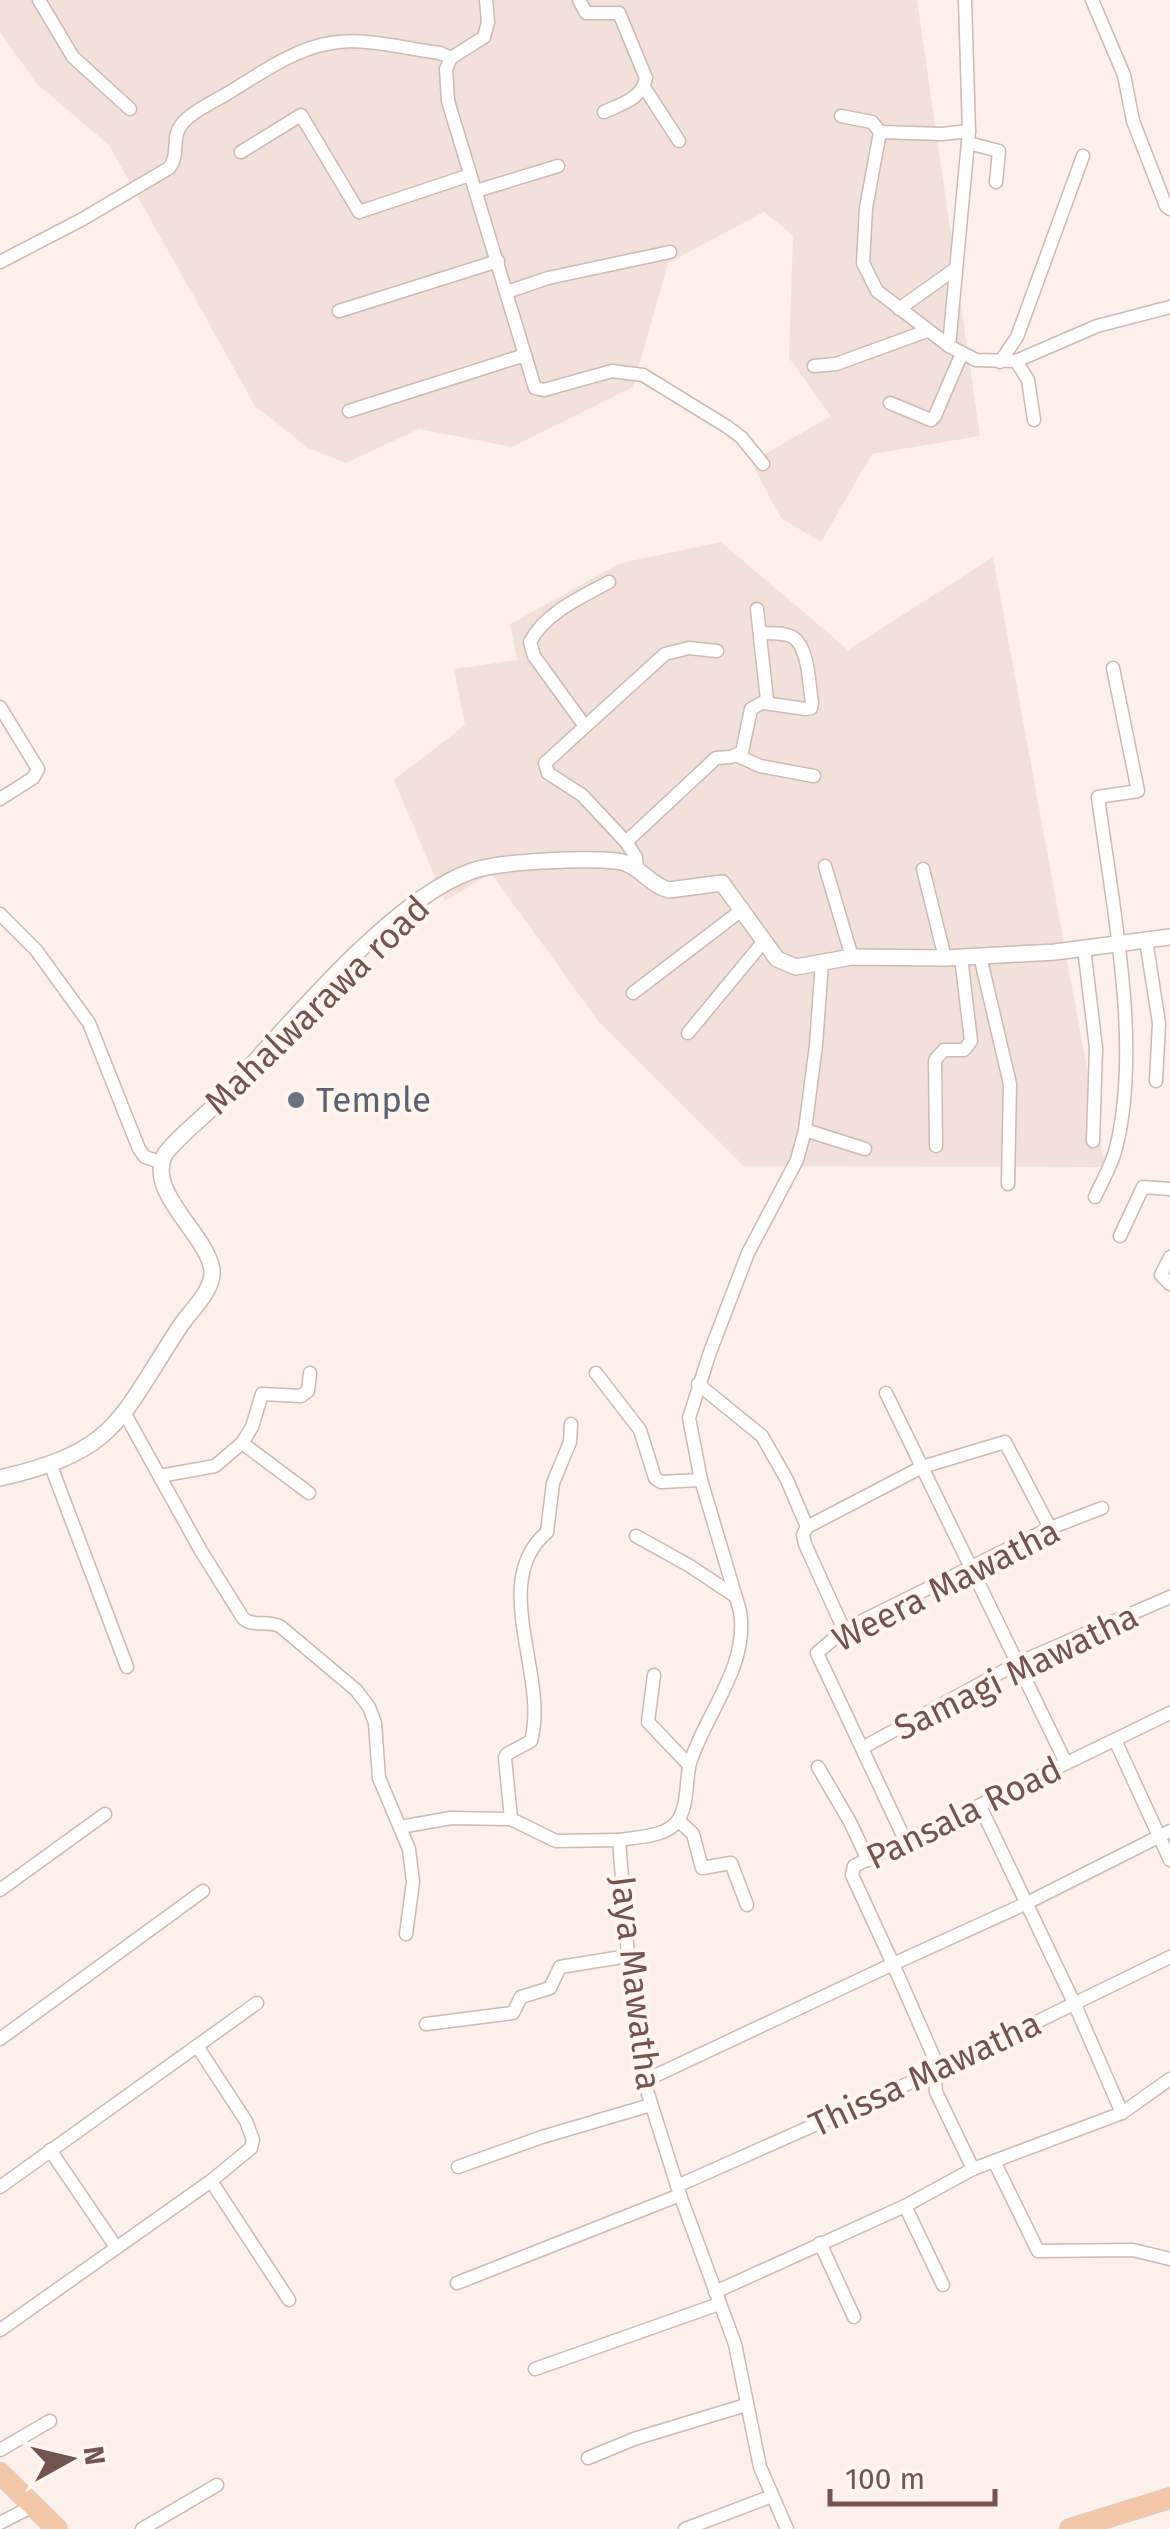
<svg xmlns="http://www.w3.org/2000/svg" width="1170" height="2529" font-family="'Fira Sans',sans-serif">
<rect width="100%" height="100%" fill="#fbf0ea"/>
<g fill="#f2e1d9">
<polygon points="0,0 917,0 980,436 872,454 821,542 781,518 751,462 831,416 789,358 793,235 764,212 668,263 633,387 512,447 419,429 346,463 308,448 255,406 109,145 37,84 0,32"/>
<polygon points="721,542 848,650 993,557 1105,1167 744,1166 599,1022 491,873 445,901 394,780 465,725 454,669 517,660 510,624 621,563"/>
</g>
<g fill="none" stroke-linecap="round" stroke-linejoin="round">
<defs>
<g id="minor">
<polyline points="39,0 73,57 130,109"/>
<path d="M579,0L586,13H619L646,78C642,99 621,104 604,112"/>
<polyline points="965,0 969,131 949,346 976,360 1016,361 1097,326 1170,307"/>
<polyline points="1092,0 1124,75 1133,121 1166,206 1170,209"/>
<polyline points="644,87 679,141"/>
<polyline points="841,116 872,122 880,132"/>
<polyline points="968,143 999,151 996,182"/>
<polyline points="241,152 301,115 359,212 470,175"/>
<polyline points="476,191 558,166"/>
<path d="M0,262L81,220L169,168C180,155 171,138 181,125C193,110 218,100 233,90C262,72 297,48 331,43C365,37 406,49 440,53L451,58"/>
<polyline points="507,292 548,278 670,252"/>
<polyline points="899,309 955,269"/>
<polyline points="339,311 498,261"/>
<polyline points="949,346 877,291 863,263 866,208 880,132 942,134 969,131"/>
<polyline points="525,355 535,388 544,390 612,371 643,375 726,426 741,437 763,464"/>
<polyline points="1016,361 1028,380 1034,420"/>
<polyline points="1000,362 1017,337 1083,156"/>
<polyline points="814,366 836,364 927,331"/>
<polyline points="890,403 931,420 935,416 962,353"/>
<polyline points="349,411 525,355 448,101 446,69 451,58 484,37 488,22 486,0"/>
<path d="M760,633C770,634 786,632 794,638C809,649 809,686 812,703L811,708L806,709L764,703"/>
<polyline points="0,707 38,769 33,778 0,799"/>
<path d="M584,725L534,656L530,642C545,613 581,597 609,582"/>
<polyline points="738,756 760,766 814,776"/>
<polyline points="626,842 582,795 548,773 545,763 665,654 689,648 717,651"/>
<polyline points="825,866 852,957"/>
<polyline points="637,869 636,857 626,842 716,758 731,757 742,752 751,709 767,700 757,609"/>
<polyline points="923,869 945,958"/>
<polyline points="0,914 36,950 89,1023 139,1149 145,1157 160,1162"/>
<polyline points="1146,940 1159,1023 1156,1081"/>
<polyline points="1084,948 1096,1048 1093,1141"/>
<polyline points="980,956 1010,1084 1008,1184"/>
<polyline points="633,993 743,909"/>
<polyline points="688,1033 764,941"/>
<polyline points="805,1130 865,1149"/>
<polyline points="936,1146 935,1060 944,1050 964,1050 971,1041 961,957"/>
<path d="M1095,1197C1102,1181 1112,1165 1116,1148C1142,1045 1112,903 1098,797L1138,791L1113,668"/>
<polyline points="1120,1236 1143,1187 1170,1189"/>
<polyline points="1170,1257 1161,1275 1170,1284"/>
<polyline points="596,1373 640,1430 655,1478 661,1482 701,1480"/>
<polyline points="698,1384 762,1436 787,1480 807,1527"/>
<polyline points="886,1393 1066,1763"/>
<path d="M125,1414L201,1551L243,1618C253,1628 268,1619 281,1627L356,1690L369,1707L375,1723L379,1778L409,1849L413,1882L406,1934"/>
<polyline points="242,1443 252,1427 262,1394 301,1396 308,1391 310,1373"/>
<polyline points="51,1466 127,1667"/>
<polyline points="160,1476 215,1466 242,1443 309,1493"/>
<polyline points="636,1536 690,1566 735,1596"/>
<polyline points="844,1630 805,1544 803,1535 807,1527 922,1467 1005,1442 1050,1528"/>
<polyline points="654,1675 648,1722 689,1765"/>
<polyline points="1115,1740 1170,1860"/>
<polyline points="862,1748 1018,1663 1170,1597"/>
<polyline points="818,1767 850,1822 868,1860"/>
<polyline points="980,1806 1075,2005 1122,2113"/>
<path d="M511,1819L505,1758L507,1754L531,1741C549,1675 488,1582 547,1532L553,1483L570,1442L571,1424"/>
<polyline points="678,1820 693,1834 702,1868 731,1863 747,1905"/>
<polyline points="400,1827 451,1818 511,1819 556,1841 619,1840"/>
<polyline points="906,1842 817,1653 844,1630 1050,1528 1102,1508"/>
<polyline points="0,1890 105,1814"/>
<polyline points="426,2024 513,2013 521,1997 550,1988 560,1967 628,1956"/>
<polyline points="0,2039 203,1891"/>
<polyline points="197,2046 246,2121 253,2140 251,2148 211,2181"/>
<polyline points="644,2081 893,1964 852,1875 854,1866 1170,1713"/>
<polyline points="50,2150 116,2247"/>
<polyline points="994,2161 1038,2251 1133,2250 1170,2259"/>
<polyline points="458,2167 542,2137 651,2105"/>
<polyline points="973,2169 936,2092 933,2055 893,1964 1025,1904 1170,1831"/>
<polyline points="677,2186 934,2072 1170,1957"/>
<polyline points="0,2187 257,2003"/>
<polyline points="905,2206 943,2285"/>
<polyline points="820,2243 854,2317"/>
<polyline points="457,2283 680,2195"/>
<polyline points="715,2292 905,2206 973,2169 1122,2113 1170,2079"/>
<polyline points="0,2330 211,2181 289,2300"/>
<polyline points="535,2369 719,2304"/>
<polyline points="0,2450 50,2421"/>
<polyline points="588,2458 634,2439 746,2405"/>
<polyline points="0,2523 33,2506"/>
<polyline points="142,2529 217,2485"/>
<polyline points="685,2529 772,2496"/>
<path d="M787,2529L760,2467L735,2344L680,2195L644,2081L628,1956L619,1840C636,1837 665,1837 677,1822C689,1805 685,1782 690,1763C706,1712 749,1667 740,1611L701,1480L689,1418L710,1352L748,1253L797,1160L805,1130L816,1045L822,962"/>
</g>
<path id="tertiary" d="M0,1478C117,1451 118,1421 179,1328C189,1312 214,1291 212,1270C207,1234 145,1192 165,1154C182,1132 206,1116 225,1095C284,1030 391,899 472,871C500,861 585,858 616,861C638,863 649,885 669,890L722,883L777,959L796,967L852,957L945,958L1055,952L1170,937"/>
<g id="primary">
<polyline points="0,2473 57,2529"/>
<polyline points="1070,2529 1170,2498"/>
</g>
</defs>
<use href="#minor" stroke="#ceb9b3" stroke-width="15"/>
<use href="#tertiary" stroke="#ceb9b3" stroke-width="18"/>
<use href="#primary" stroke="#d5ccca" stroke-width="22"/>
<use href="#minor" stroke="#fff" stroke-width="12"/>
<use href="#tertiary" stroke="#fff" stroke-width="15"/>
<use href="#primary" stroke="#f4c7a8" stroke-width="20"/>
</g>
<circle fill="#6b7280" stroke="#fef5f0" stroke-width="4" cx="296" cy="1100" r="10"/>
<g text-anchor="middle" stroke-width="8" stroke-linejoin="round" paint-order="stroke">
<g font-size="35" fill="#74544f" stroke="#fef5f0">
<text transform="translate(317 1005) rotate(-44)" y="12">Mahalwarawa road</text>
<text transform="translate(946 1585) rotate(-27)" y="12">Weera Mawatha</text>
<text transform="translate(1016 1672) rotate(-26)" y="12">Samagi Mawatha</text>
<text transform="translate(964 1813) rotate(-26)" y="12">Pansala Road</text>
<text transform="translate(636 1983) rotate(83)" y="12">Jaya Mawatha</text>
<text transform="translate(925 2074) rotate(-25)" y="12">Thissa Mawatha</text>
</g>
<g font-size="35" fill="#5b616d" stroke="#fef5f0" text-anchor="start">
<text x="316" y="1112">Temple</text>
</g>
</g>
<g transform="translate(70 2459) rotate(82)" stroke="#fef5f0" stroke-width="8" paint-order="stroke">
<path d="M0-8L18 38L0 25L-18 38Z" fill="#74544f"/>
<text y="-15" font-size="28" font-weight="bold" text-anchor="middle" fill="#74544f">N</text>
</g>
<path d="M830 2489v15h165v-15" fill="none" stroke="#74544f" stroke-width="5"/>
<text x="845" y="2489" font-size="30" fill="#74544f" stroke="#fef5f0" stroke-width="8" paint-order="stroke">100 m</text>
</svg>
